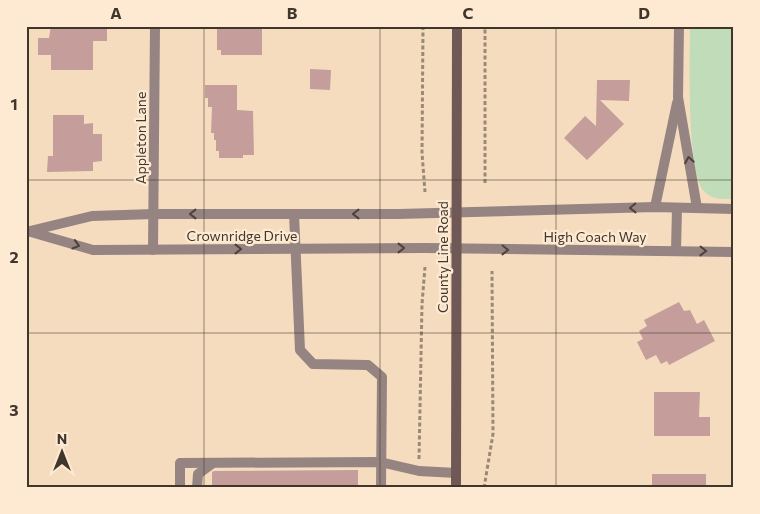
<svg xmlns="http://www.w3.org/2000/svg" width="760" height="514" font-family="Commissioner,sans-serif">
<rect width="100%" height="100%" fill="#f5dcbf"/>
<path fill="#c1dcb9" d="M690,26H734V199C723,199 713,200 705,192C686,176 690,55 690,26Z"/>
<g fill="#c59e9c">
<polygon points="51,26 107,26 107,41 93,41 93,70 51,70 51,55 38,55 38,38 49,38"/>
<polygon points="217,26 262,26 262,55 221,55 221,50 217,50"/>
<polygon points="310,69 331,70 330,90 310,89"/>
<polygon points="597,80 630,80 629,101 600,100 624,124 587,160 564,138 585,116 596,126"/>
<polygon points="205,85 237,85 237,110 253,111 254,155 243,155 243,158 219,158 219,151 216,151 216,140 214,140 214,133 211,133 212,107 208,107 208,98 205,98"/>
<polygon points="53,115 84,115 84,124 93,123 93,134 102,134 102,161 93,162 93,171 47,172 48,156 53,156"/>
<polygon points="679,302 684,311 690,310 697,324 704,320 715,341 669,365 667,361 661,364 656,355 646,360 637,342 643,339 639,331 647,326 644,320"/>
<polygon points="654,392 700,392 699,417 710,417 710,436 654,436"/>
<polygon points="358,470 358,488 212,488 212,472 214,471"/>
<rect x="652" y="474" width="54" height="14"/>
</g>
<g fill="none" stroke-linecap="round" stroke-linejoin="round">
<g stroke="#9a8975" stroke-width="3" stroke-dasharray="4 2.5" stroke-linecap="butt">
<polyline points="423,26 422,153 425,192"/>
<polyline points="485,183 485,26"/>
<polyline points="419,459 422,304 425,267"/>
<polyline points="484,488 493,434 492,271"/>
</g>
<g stroke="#958482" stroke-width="10">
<polyline points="294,214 300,350 313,364 368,365 382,377 381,488"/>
<polyline points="180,488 180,463 380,462 419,471 456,473"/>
<polyline points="197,488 198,474 213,463"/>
</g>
<g stroke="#958482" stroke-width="10">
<polyline points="679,26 678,97 697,208"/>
<polyline points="655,207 677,103"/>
<polyline points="26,232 92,216 154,214 399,214 655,207 734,209"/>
<polyline points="31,232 93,250 425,248 734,252"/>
<polyline points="153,250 155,26"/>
<polyline points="676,250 677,208"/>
</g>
<polyline stroke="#705856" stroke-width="10" points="456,488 457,26"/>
</g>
<defs><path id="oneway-chevron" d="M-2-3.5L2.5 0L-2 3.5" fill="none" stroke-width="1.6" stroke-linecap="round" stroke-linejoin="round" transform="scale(1.25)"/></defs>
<g stroke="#4d4238">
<use href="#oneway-chevron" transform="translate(689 160) rotate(-100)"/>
<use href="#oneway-chevron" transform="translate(633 208) rotate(179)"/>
<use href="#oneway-chevron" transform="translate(193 214) rotate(-180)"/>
<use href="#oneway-chevron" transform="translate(356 214) rotate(-180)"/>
<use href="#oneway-chevron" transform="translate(76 245) rotate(16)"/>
<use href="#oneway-chevron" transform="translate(401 248)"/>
<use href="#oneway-chevron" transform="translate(238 249)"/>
<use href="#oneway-chevron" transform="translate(505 250) rotate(1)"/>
<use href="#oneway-chevron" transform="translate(703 251) rotate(1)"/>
</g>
<path fill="none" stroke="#40362b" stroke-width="1" stroke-opacity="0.55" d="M204,26V488M380,26V488M556,26V488M26,180H734M26,333H734"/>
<g text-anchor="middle" stroke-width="4.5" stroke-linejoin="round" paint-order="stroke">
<g font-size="14" fill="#40362b" stroke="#feead3">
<text transform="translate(141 138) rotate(-90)" y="5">Appleton Lane</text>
<text x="242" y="241">Crownridge Drive</text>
<text x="595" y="242">High Coach Way</text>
<text transform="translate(443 257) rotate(-90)" y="5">County Line Road</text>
</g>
</g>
<rect width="760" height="514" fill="none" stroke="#feead3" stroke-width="55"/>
<g transform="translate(62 452)" stroke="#feead3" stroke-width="4" paint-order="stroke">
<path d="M0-4L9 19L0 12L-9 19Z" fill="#40362b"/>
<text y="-8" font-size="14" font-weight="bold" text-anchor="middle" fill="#40362b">N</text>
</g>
<rect x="28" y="28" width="704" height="458" fill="none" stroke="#40362b" stroke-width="2"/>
<g font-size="16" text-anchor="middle" font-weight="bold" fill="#40362b">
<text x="116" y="19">A</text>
<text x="292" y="19">B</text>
<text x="468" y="19">C</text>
<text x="644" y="19">D</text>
<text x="14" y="110">1</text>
<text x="14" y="263">2</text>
<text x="14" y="416">3</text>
</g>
</svg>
